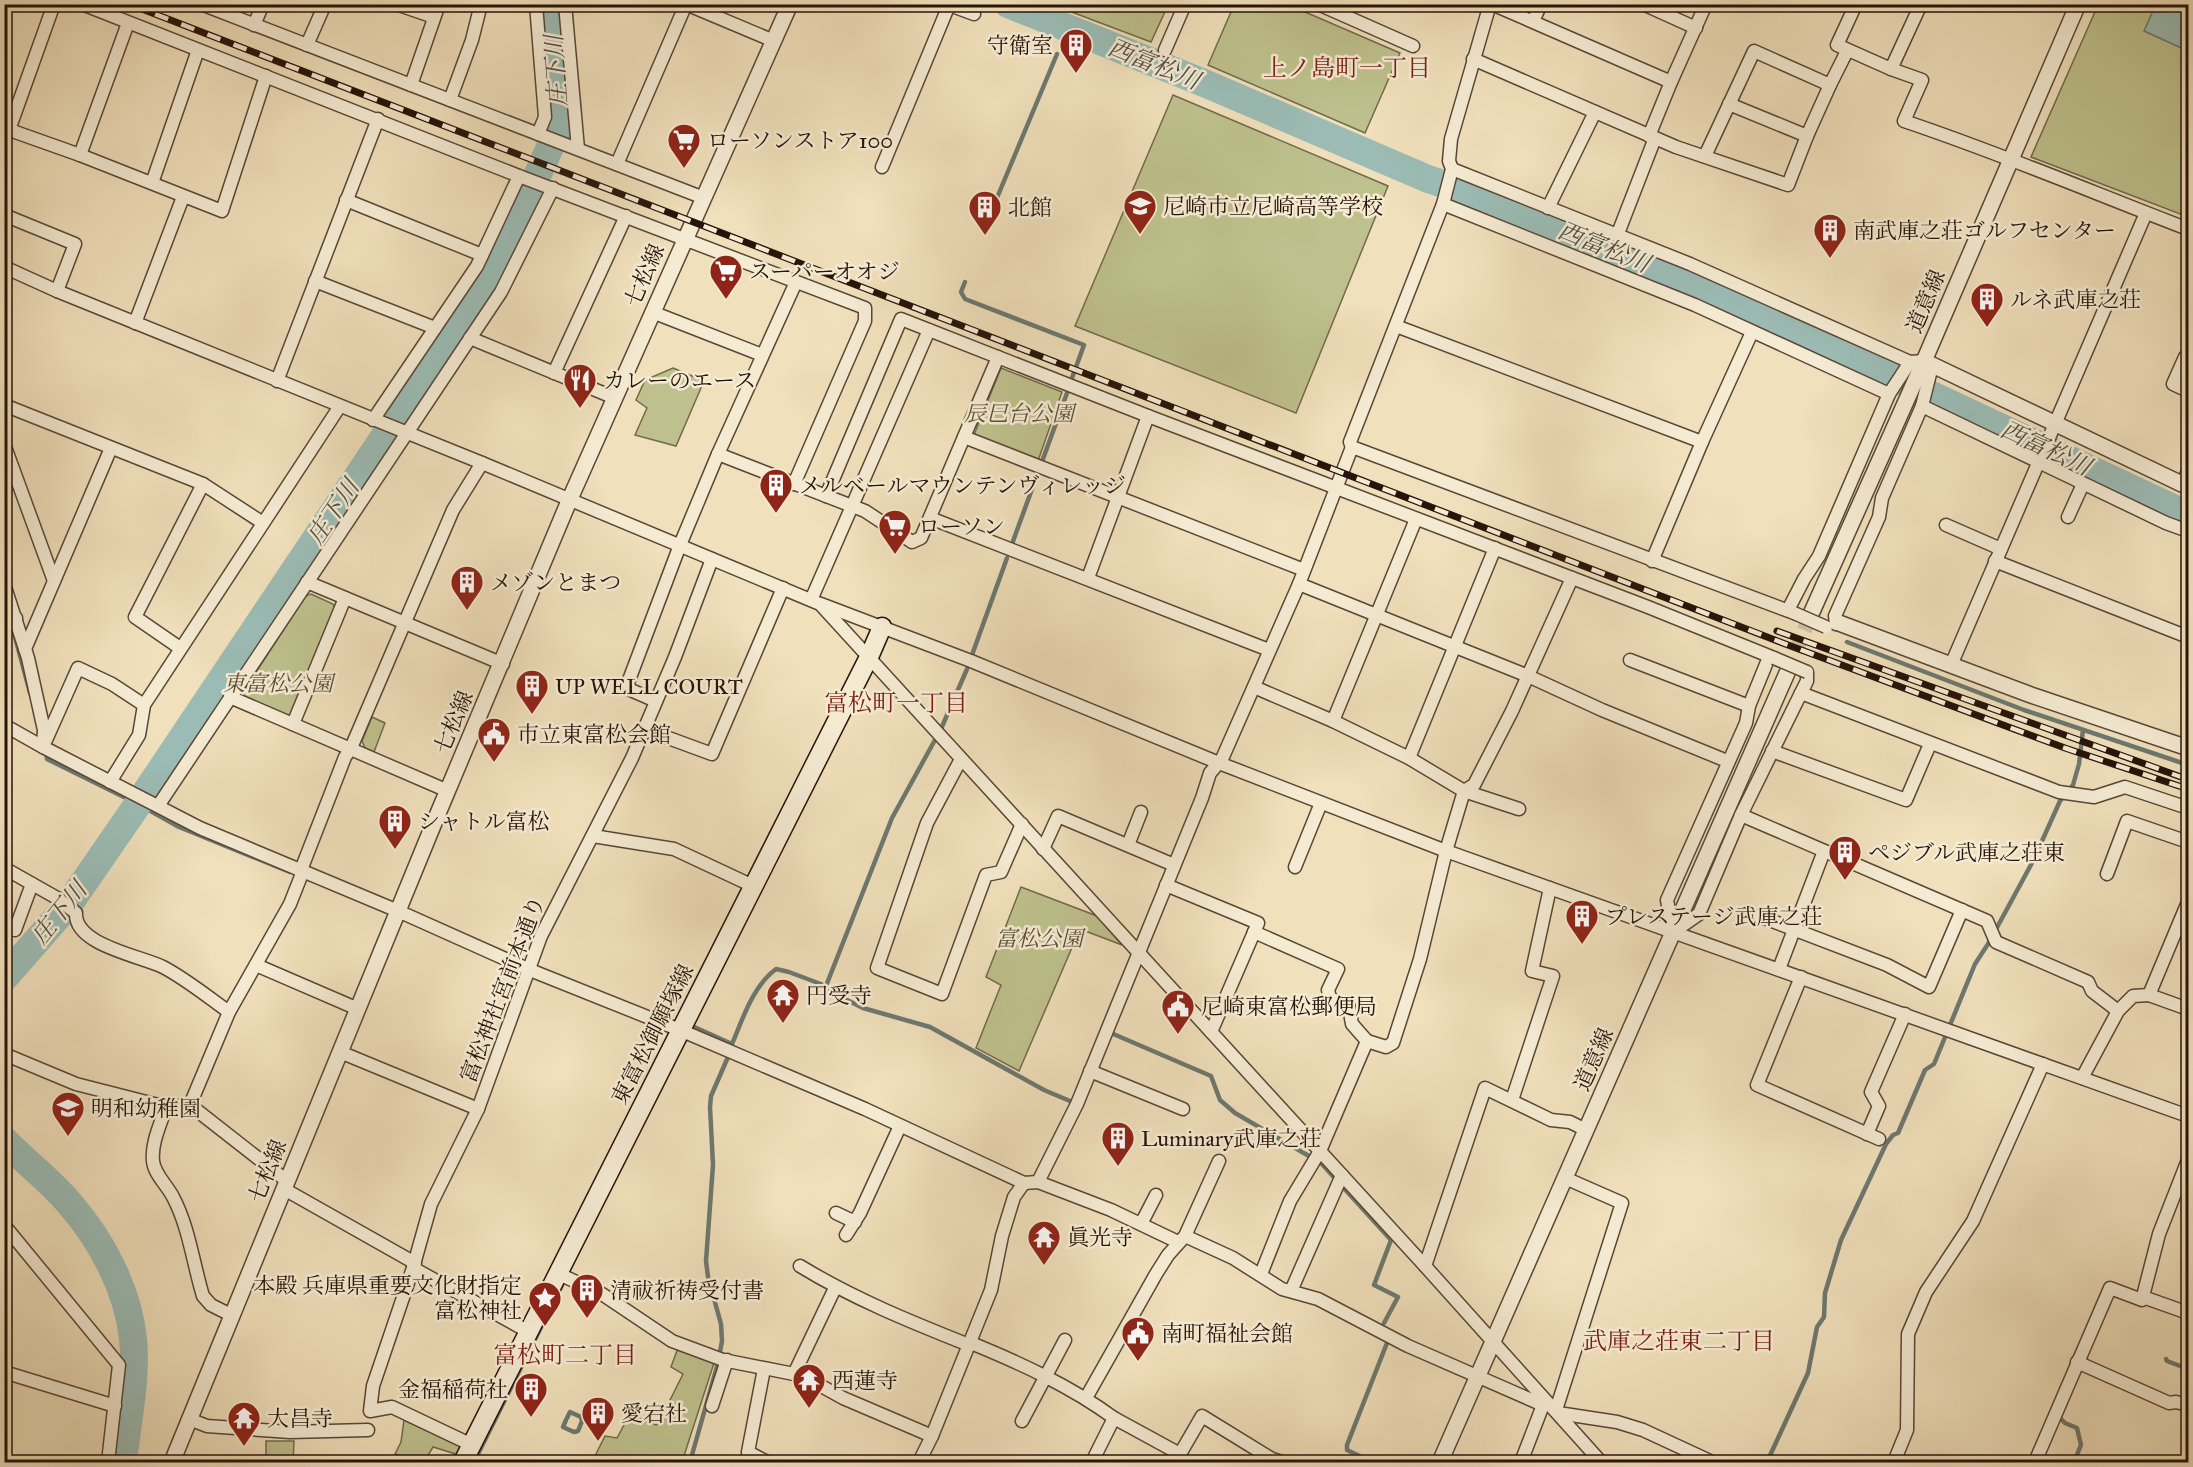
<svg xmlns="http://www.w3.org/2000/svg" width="2193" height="1467" font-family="'IM FELL Great Primer','Noto Serif JP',serif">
<rect width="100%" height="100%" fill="#f0e0bb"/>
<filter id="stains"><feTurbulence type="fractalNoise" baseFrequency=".00333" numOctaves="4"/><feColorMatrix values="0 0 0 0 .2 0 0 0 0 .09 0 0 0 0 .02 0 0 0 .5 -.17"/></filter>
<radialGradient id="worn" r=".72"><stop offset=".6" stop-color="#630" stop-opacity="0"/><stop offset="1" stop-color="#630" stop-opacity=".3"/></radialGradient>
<g fill="#bec18d" stroke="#726a4b" stroke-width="1.5">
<polygon points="1053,5 1168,5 1151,42"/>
<polygon points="1234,5 1289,5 1400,53 1365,133 1208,65"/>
<polygon points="2098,5 2188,5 2188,217 2031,157"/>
<polygon points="1173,95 1388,186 1296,413 1075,326"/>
<polygon points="673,368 704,381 676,446 635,435 647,408 636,400 645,380"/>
<polygon points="1001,368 1062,392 1038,461 974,435"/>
<polygon points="311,594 333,604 335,608 292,715 287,717 242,699 242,694 305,596"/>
<polygon points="372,717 385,723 374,752 365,748 362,741"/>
<polygon points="1021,887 1097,916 1122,945 1080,929 1019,1071 976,1048 1001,985 986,977"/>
<polygon points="678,1348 714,1363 682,1462 592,1462 605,1436 617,1438 630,1414 656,1425 658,1424 683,1374 671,1367"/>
<polygon points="404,1420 462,1447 459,1455 433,1447 424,1462 395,1454 401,1442"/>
<polygon points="266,1441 294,1441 293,1462 266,1462"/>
</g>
<polygon fill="#9bbcb5" stroke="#6d7870" stroke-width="1.5" points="2156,4 2173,5 2188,12 2188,51 2144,31"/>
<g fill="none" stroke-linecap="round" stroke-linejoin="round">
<g stroke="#6d7870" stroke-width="4.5">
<polyline points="1065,35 1067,28"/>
<polyline points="994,205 1057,54"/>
<polyline points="965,282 961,292 965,299 1084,345 1072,378"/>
<polyline points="1012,544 1067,393"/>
<polyline points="15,637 30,693"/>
<polyline points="1847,642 2024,710 2188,765"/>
<polyline points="972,655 1007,558"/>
<polyline points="46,752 47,759 138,804 179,827 290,872"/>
<polyline points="826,986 892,818 941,729 967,669"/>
<path d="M692,1026L732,1044C743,1018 753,986 776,969L789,972L826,986L839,996L863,1008L930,1027L1044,1090L1077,1104"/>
<polyline points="1111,1033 1211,1076 1220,1100 1235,1113 1321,1163 1391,1240 1374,1285 1398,1297 1384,1323"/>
<polyline points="2166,1359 2167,1361 2188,1369"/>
<polyline points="2057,1415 2065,1423 2077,1428 2081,1445 2074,1462"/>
<polyline points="566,1420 563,1427 574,1432 578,1431 582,1421 581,1417 570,1412 567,1418"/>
<polyline points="474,1462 562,1285"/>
<polyline points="690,1462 718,1363 722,1341 721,1324 708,1277 706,1261 713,1165 710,1107 711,1096 728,1057"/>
<polyline points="1372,1462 1347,1450 1347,1445 1387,1343"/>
<polyline points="1767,1462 1808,1373 1817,1327 1824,1317 1825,1293 1841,1240 1886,1144 1893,1135 1898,1133 1925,1070 1934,1064 1975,964 1988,944 2033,861 2060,801 2073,785 2079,764 2083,730"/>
</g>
<g stroke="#9bbcb5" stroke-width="28">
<polyline points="1008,4 1204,83 1428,179 1465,191 1701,287 2188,515"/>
<polyline points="4,978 69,904 138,804 492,276 560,125 551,4"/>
<path d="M4,1140C25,1162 51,1181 70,1204C102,1241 128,1290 133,1339C137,1379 127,1423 123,1462"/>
</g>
<polyline stroke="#d2c1a0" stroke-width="15" stroke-dasharray="15 8" stroke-linecap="butt" points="1787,673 1811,614"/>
<defs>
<g id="minor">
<polyline points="82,4 519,176 865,308 865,321 794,484"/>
<polyline points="201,4 704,198"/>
<polyline points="396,4 434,17"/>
<polyline points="536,4 545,117 538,134"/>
<polyline points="565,4 578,149"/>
<polyline points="686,4 774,41"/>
<polyline points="947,4 974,14"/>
<polyline points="1318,4 1413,46"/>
<polyline points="1490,4 1451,139 1449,161 1452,169 1443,204 1350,442 1352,447 1794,613"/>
<polyline points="1492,4 1671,82"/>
<polyline points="1643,4 1696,28"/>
<path d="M1856,4L1837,45L1891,69L1922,80L1904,121C2000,153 2094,193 2188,229"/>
<polyline points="1533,21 1541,4"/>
<polyline points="254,25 263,4"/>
<polyline points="307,45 325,4"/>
<polyline points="1165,50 1185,4"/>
<polyline points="1473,59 1676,147 1788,185 1807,136 1729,104"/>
<polyline points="1891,69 1921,4"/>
<polyline points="411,85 439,4"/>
<polyline points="450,100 472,40 481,4"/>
<polyline points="4,128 80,155 222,211 266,76"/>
<polyline points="9,130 54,4"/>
<polyline points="1649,136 1671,82 1706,4"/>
<polyline points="1807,136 1830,85"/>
<polyline points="80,155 128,23"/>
<polyline points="1705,156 1754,51 1830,85 1847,51"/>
<polyline points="617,164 686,4"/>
<polyline points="882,167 949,5"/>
<polyline points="1452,169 1690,264 1910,362 1924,361 1930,374 1922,406 1882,498 1879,517 1835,616 1836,624"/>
<polyline points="152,183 198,50"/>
<polyline points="346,200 482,255"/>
<polyline points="1443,204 1695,305 1889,394"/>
<polyline points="1548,208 1595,112"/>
<polyline points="4,215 75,244 57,291"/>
<polyline points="1617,236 1655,138"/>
<polyline points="4,267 57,291 482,463 820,604 1425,1266 1601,1462"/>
<polyline points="315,281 435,328"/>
<polyline points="652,312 762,355"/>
<polyline points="135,323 183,197"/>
<polyline points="1396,326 1702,442"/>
<polyline points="470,338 615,398"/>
<polyline points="2188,359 2185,357 2173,384 2188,391"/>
<polyline points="554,373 626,216"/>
<polyline points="277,381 378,119"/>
<polyline points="4,405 203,484 263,523"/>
<polyline points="1922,406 2166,523 2188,531"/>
<polyline points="373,420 477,266 519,176"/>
<polyline points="964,437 1304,570"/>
<polyline points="4,444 54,581"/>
<polyline points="718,454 865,511 912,542 921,538 998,357"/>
<polyline points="2183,484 2188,471"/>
<polyline points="826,496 901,319 1148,416 1648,607 1774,658"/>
<polyline points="2068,517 2083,484"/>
<polyline points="930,518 1269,650"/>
<polyline points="1946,525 2001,549"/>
<polyline points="1652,561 1702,442 1752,332"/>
<polyline points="1995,561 2188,637"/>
<polyline points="1088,578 1148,416"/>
<polyline points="307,582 503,664"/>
<polyline points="4,584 28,658 44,730 43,747"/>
<polyline points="1299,584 1528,676 1602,710 1727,761"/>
<polyline points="811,600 929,330"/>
<polyline points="821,604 971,661 1219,763 1446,851 2188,1116"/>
<polyline points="1788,610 1804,579 1819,556 1889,394 1910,362"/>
<polyline points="4,625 16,618"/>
<polyline points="180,648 135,617 203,484"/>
<polyline points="25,649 111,448"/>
<polyline points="1769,657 1749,706 1746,723 1667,900 1673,932 1699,914 1741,815 1801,693 1807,681 1807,672"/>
<polyline points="1630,660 1749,706"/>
<polyline points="1951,665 2146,213"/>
<polyline points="1254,687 1333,721 1409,758 1464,791 1519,809"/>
<polyline points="1801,693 2059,792 2094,797 2125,787 2188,808"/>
<polyline points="230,697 448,791"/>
<polyline points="656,701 626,688 680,545 718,454 796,282"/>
<polyline points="1333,721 1416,519"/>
<polyline points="293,724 345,598"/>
<polyline points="4,725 43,747 200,828 398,911 530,970 680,1030 865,1109 1024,1183 1038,1182 1111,1210 1178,1242"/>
<polyline points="644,729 712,754 783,588"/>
<polyline points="46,740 78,668 112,684 144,705"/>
<polyline points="1772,751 1906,800 1930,744"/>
<polyline points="1409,758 1495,548"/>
<polyline points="961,759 927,823 877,968 942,994 986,875 1001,872 1022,824"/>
<polyline points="110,782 139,735 144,705 340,406"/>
<polyline points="158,806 501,292 553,188"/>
<polyline points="1741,815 1987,921 1996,942 2088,982 2092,991 2118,1011"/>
<polyline points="593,836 674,849 753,886"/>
<polyline points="1128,845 1141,812"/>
<polyline points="1043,849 1058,816 1174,865"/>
<polyline points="1295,867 1321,803"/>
<path d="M4,868L57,898L76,913C74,945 141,956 163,967C186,979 208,997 229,1012"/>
<polyline points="301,870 345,757 351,748 453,510 482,463"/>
<polyline points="2107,874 2127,821 2188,842"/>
<polyline points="1166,885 1258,923 1211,1032"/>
<polyline points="1759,916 1887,965 1929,987 1962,910"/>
<polyline points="15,930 32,884"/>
<polyline points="1254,932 1338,969 1328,990 1330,998 1349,1007 1352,1024 1367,1041"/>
<polyline points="256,965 358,1009"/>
<polyline points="1779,969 1824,851"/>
<polyline points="1801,977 1757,1085 1879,1139"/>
<polyline points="2149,995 2188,902"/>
<polyline points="340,1052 478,1109"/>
<polyline points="4,1054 76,1084 166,1107 190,1105 287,1181"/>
<polyline points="1090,1071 1183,1109"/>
<polyline points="2082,1078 2118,1011 2133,996 2149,995 2188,1009"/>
<polyline points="1512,1100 1553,976 1532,971 1550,888"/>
<polyline points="190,1105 229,1012 290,904 303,871"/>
<path d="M166,1107C161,1123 151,1143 153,1161C154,1174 167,1185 173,1197C189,1227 193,1263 203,1296L211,1305L231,1315"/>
<polyline points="1867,1134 1879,1106 1871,1092 1905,1014"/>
<polyline points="1038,1182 1077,1104 1202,798 1210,773 1222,759 1299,584 1352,447"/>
<polyline points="284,1189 415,1263"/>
<polyline points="836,1213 855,1222"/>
<polyline points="1141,1224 1156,1195"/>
<polyline points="4,1225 119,1365 108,1462"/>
<polyline points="846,1235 860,1213 900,1126"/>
<polyline points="1185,1236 1233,1258 1282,1289 1318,1299 1408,1346 1543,1405 1551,1405"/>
<path d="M800,1266C854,1299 911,1322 969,1345"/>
<polyline points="1425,1266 1485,1088 1551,1120 1570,1122 1586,1130"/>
<polyline points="413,1268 529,1332"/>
<polyline points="559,1274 602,1294 672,1341 723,1360 794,1374 814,1382 843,1398 932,1436"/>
<polyline points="1261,1274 1290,1201 1320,1151 1367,1041 1386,1047 1393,1043 1420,959 1446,851 1464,791 1474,785 1512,711 1572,578"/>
<polyline points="1291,1291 1342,1175"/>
<polyline points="2143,1297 2188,1313"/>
<path d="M971,1343C1020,1363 1070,1386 1114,1418"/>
<polyline points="2077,1362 2169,1403 2176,1402 2188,1405"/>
<polyline points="764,1369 748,1452 767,1462"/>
<polyline points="4,1372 115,1406"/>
<polyline points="794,1374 835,1288"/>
<polyline points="1086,1398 1156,1274 1168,1255 1185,1236 1219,1161"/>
<polyline points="712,1406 727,1360"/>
<polyline points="1556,1410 1622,1203 1565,1178"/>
<polyline points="1558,1413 1617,1422 1643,1430 1712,1462"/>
<polyline points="189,1419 207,1426 290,1432 368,1430"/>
<polyline points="1022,1421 1065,1340"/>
<polyline points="472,1445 392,1407 370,1411 373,1386 413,1268 431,1204 478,1109 541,936 632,758 675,657 712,559"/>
<polyline points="1093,1460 1114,1418 1180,1454 1202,1416 1272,1459 1282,1462"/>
<polyline points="919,1462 932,1436 991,1290 1002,1236 1014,1197 1024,1183"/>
<polyline points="1521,1462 1543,1405"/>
<polyline points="1894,1462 1907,1430 1908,1334 1926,1292 1973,1221 2043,1064"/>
<polyline points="2035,1462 2110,1288 2142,1300 2159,1234 2188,1160"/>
</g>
<g id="tertiary">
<polyline points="1924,361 2188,487"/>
<polyline points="1811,614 1924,361 2078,4"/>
<polyline points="1839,623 2031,695 2188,748"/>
<polyline points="172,1462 434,823 569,501 790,4"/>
<polyline points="1440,1462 1787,673"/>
</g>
<polyline id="secondary" points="463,1462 869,657 882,627"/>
</defs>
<use href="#minor" stroke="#594636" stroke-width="15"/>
<use href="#tertiary" stroke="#594636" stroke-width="18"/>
<use href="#secondary" stroke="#271309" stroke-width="21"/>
<use href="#minor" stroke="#f5ebd3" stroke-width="12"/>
<use href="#tertiary" stroke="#f5ebd3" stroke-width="15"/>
<use href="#secondary" stroke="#f5ebd3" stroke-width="18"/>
<defs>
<g id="rail">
<polyline points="129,4 1788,645 2065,748 2188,789"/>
<polyline points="1777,631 2181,777"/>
</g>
</defs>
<use href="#rail" stroke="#271309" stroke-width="7"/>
<use href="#rail" stroke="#f5ebd3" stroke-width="4.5" stroke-dasharray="14" stroke-linecap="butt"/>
<defs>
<g id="minor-bridge">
<polyline points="1794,613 1826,627"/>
<polyline points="1774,658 1807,672"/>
</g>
</defs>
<use href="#minor-bridge" stroke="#594636" stroke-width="15" stroke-linecap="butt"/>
<use href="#minor-bridge" stroke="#f5ebd3" stroke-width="12"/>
</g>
<defs>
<symbol id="building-pin" viewBox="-11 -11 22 30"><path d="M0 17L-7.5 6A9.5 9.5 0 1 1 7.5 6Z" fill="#8f2418" stroke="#f5ebd3"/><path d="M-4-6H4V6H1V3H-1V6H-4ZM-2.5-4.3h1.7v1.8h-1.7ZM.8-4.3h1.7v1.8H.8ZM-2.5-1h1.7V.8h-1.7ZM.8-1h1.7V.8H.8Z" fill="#fff"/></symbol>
<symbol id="supermarket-pin" viewBox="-11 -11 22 30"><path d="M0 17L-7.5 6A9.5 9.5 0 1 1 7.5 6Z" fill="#8f2418" stroke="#f5ebd3"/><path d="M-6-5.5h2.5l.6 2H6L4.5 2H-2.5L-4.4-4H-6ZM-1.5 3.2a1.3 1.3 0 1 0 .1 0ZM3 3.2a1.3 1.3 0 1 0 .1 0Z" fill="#fff"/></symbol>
<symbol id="school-pin" viewBox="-11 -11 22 30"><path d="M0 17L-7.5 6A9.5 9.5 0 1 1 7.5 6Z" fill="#8f2418" stroke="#f5ebd3"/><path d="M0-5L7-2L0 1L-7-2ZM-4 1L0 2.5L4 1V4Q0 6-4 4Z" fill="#fff"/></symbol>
<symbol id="restaurant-pin" viewBox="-11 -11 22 30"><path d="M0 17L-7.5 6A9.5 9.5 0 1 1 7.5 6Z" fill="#8f2418" stroke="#f5ebd3"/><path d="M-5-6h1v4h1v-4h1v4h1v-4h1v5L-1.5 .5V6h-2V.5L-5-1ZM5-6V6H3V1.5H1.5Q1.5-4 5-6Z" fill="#fff"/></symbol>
<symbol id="civic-pin" viewBox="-11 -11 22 30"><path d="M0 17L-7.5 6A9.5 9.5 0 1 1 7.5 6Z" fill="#8f2418" stroke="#f5ebd3"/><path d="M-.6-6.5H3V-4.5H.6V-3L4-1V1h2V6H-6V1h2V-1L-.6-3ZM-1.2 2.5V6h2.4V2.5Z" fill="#fff"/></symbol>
<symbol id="temple-pin" viewBox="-11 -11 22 30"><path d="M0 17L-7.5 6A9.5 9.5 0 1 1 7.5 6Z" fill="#8f2418" stroke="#f5ebd3"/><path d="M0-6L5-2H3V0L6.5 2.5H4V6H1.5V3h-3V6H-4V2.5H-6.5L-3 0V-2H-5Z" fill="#fff"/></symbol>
<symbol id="sight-pin" viewBox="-11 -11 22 30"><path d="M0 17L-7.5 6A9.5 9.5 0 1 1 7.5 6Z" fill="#8f2418" stroke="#f5ebd3"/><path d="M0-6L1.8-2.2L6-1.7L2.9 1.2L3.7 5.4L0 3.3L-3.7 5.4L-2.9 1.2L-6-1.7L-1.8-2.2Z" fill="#fff"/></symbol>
</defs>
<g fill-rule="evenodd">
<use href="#building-pin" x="1057" y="26" width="38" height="52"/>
<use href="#supermarket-pin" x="665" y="121" width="38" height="52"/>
<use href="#school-pin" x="1121" y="187" width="38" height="52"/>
<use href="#building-pin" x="966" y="188" width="38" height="52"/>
<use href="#building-pin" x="1811" y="211" width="38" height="52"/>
<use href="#supermarket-pin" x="707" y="252" width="38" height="52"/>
<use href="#building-pin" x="1968" y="280" width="38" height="52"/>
<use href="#restaurant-pin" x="561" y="361" width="38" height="52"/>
<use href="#building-pin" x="757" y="466" width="38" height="52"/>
<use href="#supermarket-pin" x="876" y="507" width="38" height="52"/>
<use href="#building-pin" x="448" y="563" width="38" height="52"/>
<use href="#building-pin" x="513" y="667" width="38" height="52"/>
<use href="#civic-pin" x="475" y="715" width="38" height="52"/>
<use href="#building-pin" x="376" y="802" width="38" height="52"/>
<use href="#building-pin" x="1826" y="833" width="38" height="52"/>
<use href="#building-pin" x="1563" y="897" width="38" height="52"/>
<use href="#temple-pin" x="764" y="976" width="38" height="52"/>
<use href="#civic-pin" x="1159" y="987" width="38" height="52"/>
<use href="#school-pin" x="49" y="1089" width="38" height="52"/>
<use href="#building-pin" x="1099" y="1119" width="38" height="52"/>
<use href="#temple-pin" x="1025" y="1218" width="38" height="52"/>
<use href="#building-pin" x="568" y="1271" width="38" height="52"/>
<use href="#sight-pin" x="526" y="1279" width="38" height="52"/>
<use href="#civic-pin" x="1119" y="1314" width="38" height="52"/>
<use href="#temple-pin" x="790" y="1361" width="38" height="52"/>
<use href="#building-pin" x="512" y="1370" width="38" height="52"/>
<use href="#building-pin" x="579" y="1394" width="38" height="52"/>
<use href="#temple-pin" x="225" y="1399" width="38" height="52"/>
</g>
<g text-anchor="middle" stroke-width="5" stroke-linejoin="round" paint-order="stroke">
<g font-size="22" fill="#271309" stroke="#f5ebd3" text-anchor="start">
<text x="1053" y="53" text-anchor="end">守衛室</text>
<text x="707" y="148">ローソンストア100</text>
<text x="1163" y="214">尼崎市立尼崎高等学校</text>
<text x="1008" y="215">北館</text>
<text x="1853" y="238">南武庫之荘ゴルフセンター</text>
<text x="749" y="279">スーパーオオジ</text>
<text x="2010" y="307">ルネ武庫之荘</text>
<text x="603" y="388">カレーのエース</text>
<text x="799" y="493">メルベールマウンテンヴィレッジ</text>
<text x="918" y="534">ローソン</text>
<text x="490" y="590">メゾンとまつ</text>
<text x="555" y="694">UP WELL COURT</text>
<text x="517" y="742">市立東富松会館</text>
<text x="418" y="829">シャトル富松</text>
<text x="1868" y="860">ペジブル武庫之荘東</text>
<text x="1605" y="924">プレステージ武庫之荘</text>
<text x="806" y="1003">円受寺</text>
<text x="1201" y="1014">尼崎東富松郵便局</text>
<text x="91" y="1116">明和幼稚園</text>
<text x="1141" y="1146">Luminary武庫之荘</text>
<text x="1067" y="1245">眞光寺</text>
<text x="522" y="1293" text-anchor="end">本殿 兵庫県重要文化財指定<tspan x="522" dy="25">富松神社</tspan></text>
<text x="610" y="1298">清祓祈祷受付書</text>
<text x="1161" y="1341">南町福祉会館</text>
<text x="832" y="1388">西蓮寺</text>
<text x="508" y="1397" text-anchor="end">金福稲荷社</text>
<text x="621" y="1421">愛宕社</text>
<text x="267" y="1426">大昌寺</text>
</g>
<g font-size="22" fill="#271309" stroke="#f5ebd3">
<text transform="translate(644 275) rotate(-66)" y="8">七松線</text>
<text transform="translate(1925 301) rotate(-67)" y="8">道意線</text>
<text transform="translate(453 722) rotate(-67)" y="8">七松線</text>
<text transform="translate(502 989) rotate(-69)" y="8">富松神社宮前本通り</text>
<text transform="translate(652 1034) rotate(-63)" y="8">東富松御願塚線</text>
<text transform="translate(1593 1059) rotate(-66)" y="8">道意線</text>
<text transform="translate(267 1171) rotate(-68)" y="8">七松線</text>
</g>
<g font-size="22" font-style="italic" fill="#5c5037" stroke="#f5ebd3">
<text x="1019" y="421">辰巳台公園</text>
<text x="278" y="691">東富松公園</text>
<text x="1039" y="946">富松公園</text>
</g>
<g font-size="24" font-style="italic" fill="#504e45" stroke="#f5ebd3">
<text transform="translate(1154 64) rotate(22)" y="8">西富松川</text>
<text transform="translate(556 71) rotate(-94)" y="8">庄下川</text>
<text transform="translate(1604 247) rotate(22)" y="8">西富松川</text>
<text transform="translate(2046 448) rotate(25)" y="8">西富松川</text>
<text transform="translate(333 512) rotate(-56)" y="8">庄下川</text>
<text transform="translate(59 913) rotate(-51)" y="8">庄下川</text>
</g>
<g font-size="24" fill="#7a1f14" stroke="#f5ebd3">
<text x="1347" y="76">上ノ島町一丁目</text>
<text x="896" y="711">富松町一丁目</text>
<text x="1679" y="1349">武庫之荘東二丁目</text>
<text x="565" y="1363">富松町二丁目</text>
</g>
</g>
<rect width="2193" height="1467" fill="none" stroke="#f0e0bb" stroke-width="24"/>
<rect x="6" y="6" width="2181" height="1455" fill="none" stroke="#271309" stroke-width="3"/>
<rect x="12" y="12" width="2169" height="1443" fill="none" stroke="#271309" stroke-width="1.5"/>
<rect width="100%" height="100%" filter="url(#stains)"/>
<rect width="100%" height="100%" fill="url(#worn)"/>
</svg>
